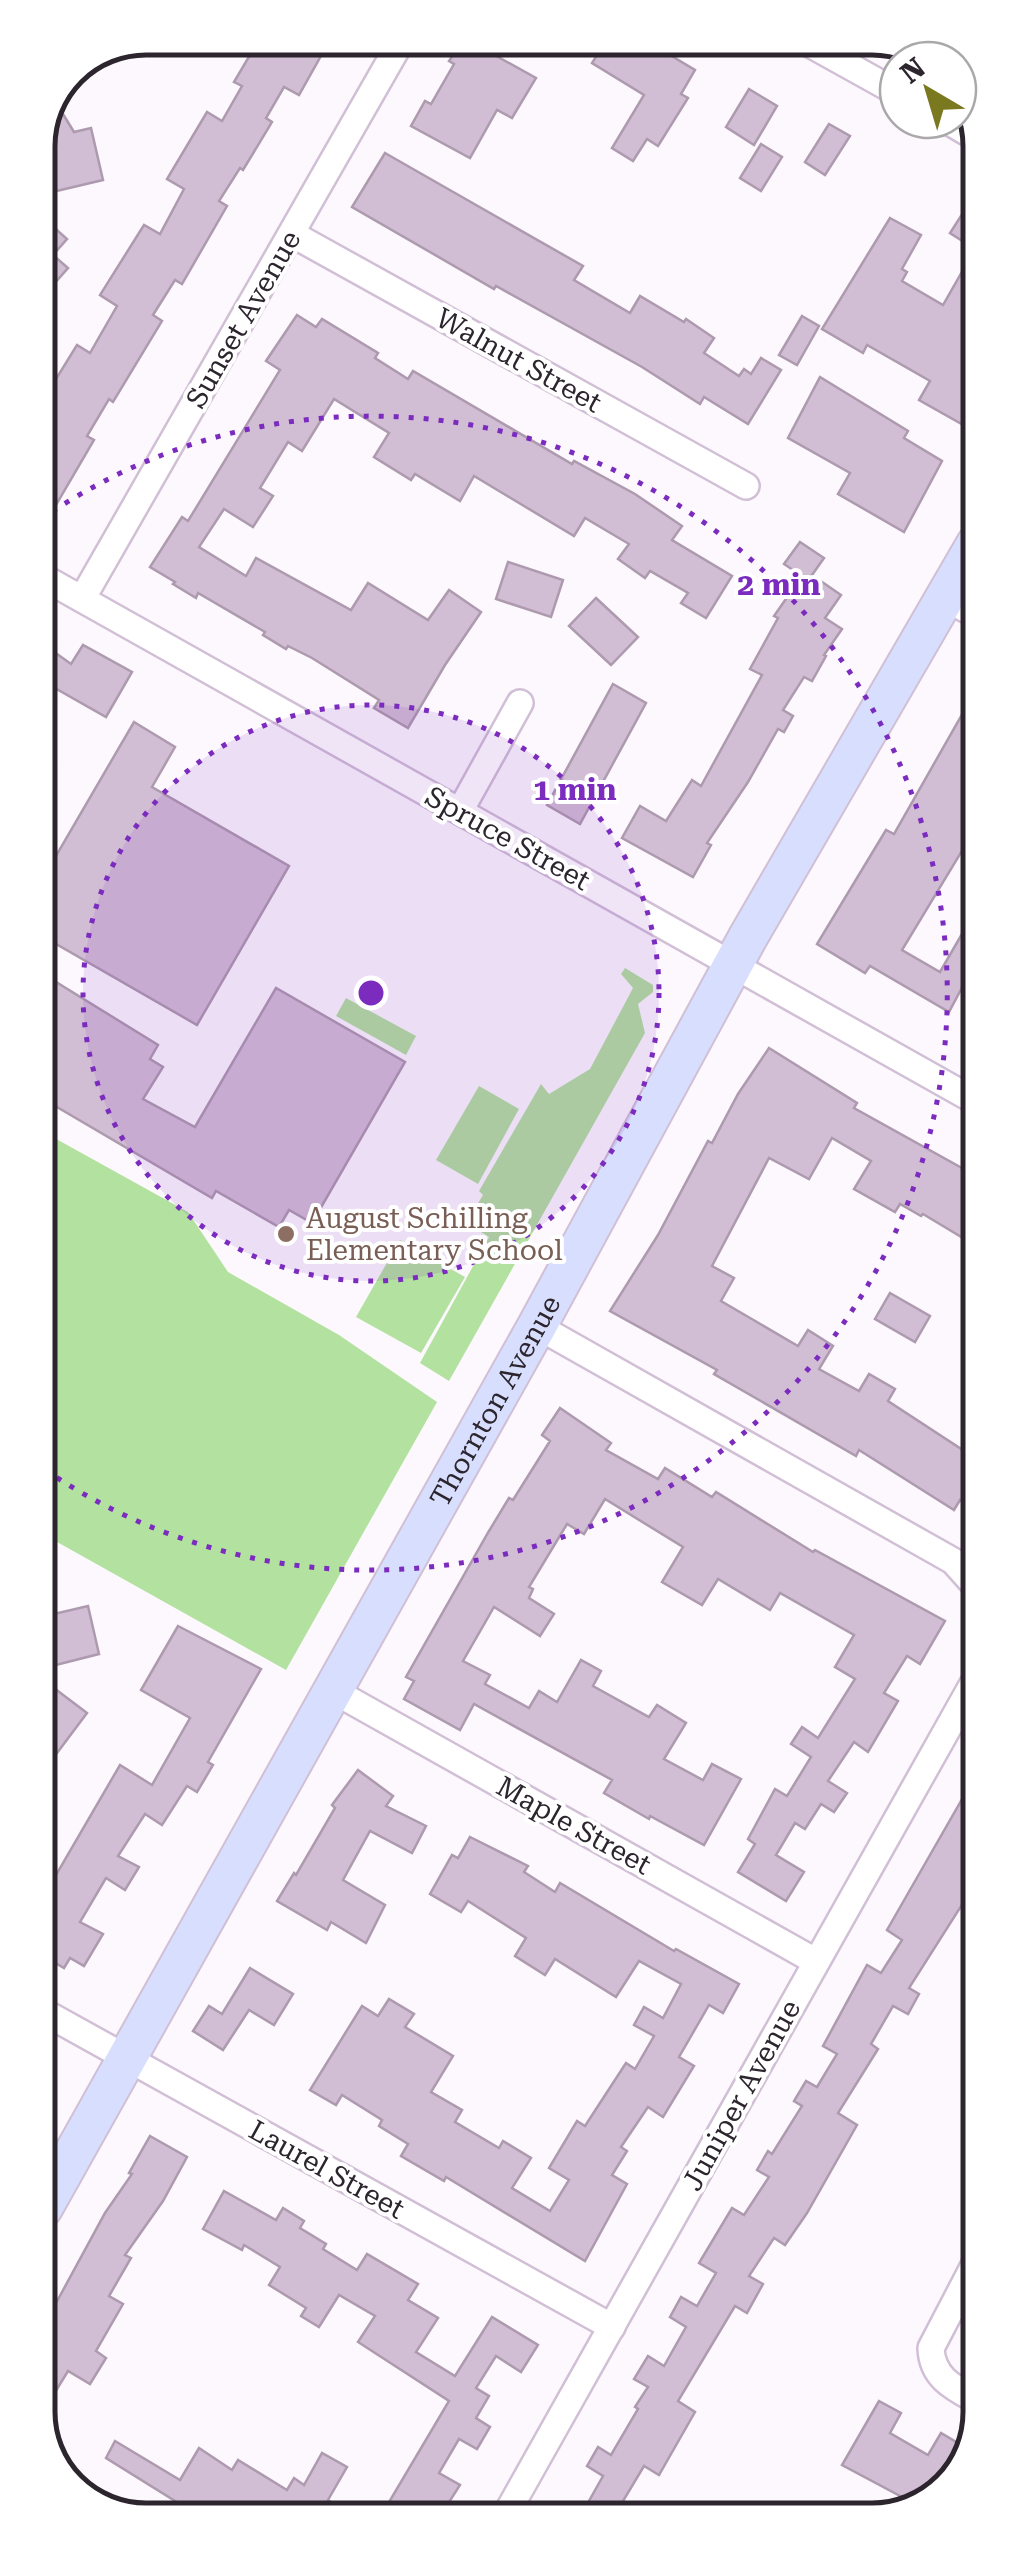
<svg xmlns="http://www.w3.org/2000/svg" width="1018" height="2558" font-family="'Roboto Serif',serif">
<rect width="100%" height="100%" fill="#fcf8fd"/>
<g fill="#b3e19f">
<polygon points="625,968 653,985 653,992 638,1004 645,1033 449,1381 420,1363 489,1237 466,1223 483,1195 479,1191 541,1084 549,1094 590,1069 633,988 621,974"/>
<polygon points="346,998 416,1036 406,1055 336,1016"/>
<polygon points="479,1086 519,1109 478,1184 436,1160"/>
<polygon points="40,1130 188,1212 228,1272 339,1335 437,1402 286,1670 41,1533"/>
<polygon points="400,1240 465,1277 421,1353 356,1317"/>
</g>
<g fill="#d2bed4" stroke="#ae9aaf" stroke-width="2.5">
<polygon points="260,38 331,38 299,95 284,87 266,118 272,122 243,170 240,168 219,201 227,206 182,284 175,280 153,315 162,321 113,402 109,399 87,436 94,440 39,534 38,408 77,345 90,353 117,306 100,295 144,225 160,234 184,189 167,179 207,112 222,121 242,86 234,82"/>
<polygon points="464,38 536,78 512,118 497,110 470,158 411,126 425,101 431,104 454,64 449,61"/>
<polygon points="608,38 660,38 655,46 695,70 681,94 688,98 658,146 647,139 633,161 612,148 644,95 592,63"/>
<polygon points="749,89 777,106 754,145 726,127"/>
<polygon points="55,101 74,132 91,128 103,180 44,194 38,166 38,139"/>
<polygon points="829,124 850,136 825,175 805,162"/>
<polygon points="761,144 782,157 761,191 740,178"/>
<polygon points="385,153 583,266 574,280 630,313 640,296 684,322 686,319 714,338 704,353 739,376 744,369 751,374 761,358 781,370 748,424 704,397 700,404 642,367 496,286 494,289 352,207"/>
<polygon points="975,194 975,249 950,233"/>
<polygon points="38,213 67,239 53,255 68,268 38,302"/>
<polygon points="890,218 921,235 902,269 907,272 902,281 943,305 975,249 976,412 967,427 919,400 930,381 867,345 863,353 822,329"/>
<polygon points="297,315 316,327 322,319 378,353 375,358 408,379 413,371 572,464 574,461 635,494 682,526 672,540 732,576 706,618 681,603 688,593 650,571 645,578 618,559 629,544 585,518 574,536 474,476 460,501 415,474 411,480 374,457 389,433 334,399 302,451 288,442 260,488 273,496 253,527 224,509 199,547 246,576 256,558 351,610 368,583 428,620 449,590 481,612 445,665 408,728 374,708 379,700 312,658 288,646 286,649 263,635 265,632 198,593 196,598 173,584 175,582 150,567 182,517 188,521 280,370 266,361"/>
<polygon points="802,316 819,326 797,365 779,355"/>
<polygon points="820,377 908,431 904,438 942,461 904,532 838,494 850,473 788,438"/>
<polygon points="800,542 824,558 812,575 841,595 825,618 842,629 824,655 826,656 812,681 804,677 783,710 793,716 784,732 778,729 748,782 707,843 711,845 693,877 622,838 640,806 666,821 692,780 701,786 762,675 750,669 778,618 774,616 802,576 784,564"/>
<polygon points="508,562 563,580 551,617 496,599"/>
<polygon points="596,598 638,637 611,665 569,626"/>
<polygon points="39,641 71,664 83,645 132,672 106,717 39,679"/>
<polygon points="613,684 646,703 580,824 547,805"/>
<polygon points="976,690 977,826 902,950 940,972 977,908 977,989 965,982 949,1012 870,966 865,973 817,944 886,830 894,834"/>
<polygon points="134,722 175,747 152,787 289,866 197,1025 56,944 40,972 158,1045 150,1059 163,1067 143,1099 195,1127 276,988 405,1062 312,1223 289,1210 279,1227 216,1191 212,1198 40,1097 39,885"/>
<polygon points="769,1048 857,1103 854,1108 978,1177 978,1247 923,1214 921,1216 900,1204 895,1212 854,1189 871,1161 832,1138 809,1179 769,1158 712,1266 734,1278 721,1301 798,1346 808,1330 833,1346 819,1369 859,1391 869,1374 895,1389 888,1401 978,1460 978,1510 960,1500 954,1510 859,1450 856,1456 714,1374 717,1370 610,1311 658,1235 708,1141 712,1143 738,1094"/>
<polygon points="890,1293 930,1316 915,1342 875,1319"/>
<polygon points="560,1408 611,1443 606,1450 658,1479 665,1468 712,1497 716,1492 813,1552 815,1550 945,1621 920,1664 907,1656 884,1693 898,1701 868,1752 854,1742 828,1781 847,1793 834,1812 821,1804 805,1829 795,1823 776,1855 804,1872 786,1901 738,1872 755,1844 748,1839 775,1789 787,1796 811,1757 791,1744 802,1727 818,1738 855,1679 835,1667 854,1635 780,1593 770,1610 718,1579 702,1605 662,1582 683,1547 605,1499 584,1534 567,1524 529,1587 533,1589 529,1598 554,1614 540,1636 494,1607 463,1661 490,1675 485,1684 529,1708 539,1691 557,1702 581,1660 601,1671 593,1686 649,1717 657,1705 686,1723 664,1759 703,1780 712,1764 741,1779 704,1845 650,1816 649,1819 604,1793 612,1780 474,1704 460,1730 404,1699 414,1681 406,1677 489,1531 509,1498 513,1500 550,1441 542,1435"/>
<polygon points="88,1606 99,1654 48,1667 41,1639 41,1617"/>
<polygon points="178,1626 261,1669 208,1762 213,1765 197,1792 187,1786 162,1825 145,1814 118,1856 139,1867 125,1890 106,1878 80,1922 103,1934 84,1966 70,1958 64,1968 42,1955 42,1899 120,1765 152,1785 190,1718 141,1690"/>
<polygon points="50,1685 87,1713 54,1757 41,1748 41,1696"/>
<polygon points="358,1770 393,1796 386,1806 426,1826 412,1853 370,1831 343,1880 385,1905 366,1943 331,1922 327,1930 277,1901 294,1873 296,1875 335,1808 332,1805"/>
<polygon points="965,1794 979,1803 979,1878 909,1988 919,1994 908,2014 893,2006 871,2044 878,2049 838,2113 857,2125 807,2213 785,2245 774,2238 749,2276 763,2284 747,2313 735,2306 678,2401 695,2412 659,2475 644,2466 623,2501 651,2517 580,2517 603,2476 587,2466 598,2447 611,2455 638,2409 635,2407 648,2387 634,2379 648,2356 664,2366 686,2327 670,2317 681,2297 697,2306 716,2273 699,2263 732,2208 744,2215 769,2177 757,2170 768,2151 772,2154 802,2106 794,2101 806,2081 817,2087 837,2054 823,2046 867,1965 881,1973 902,1940 887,1930"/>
<polygon points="470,1837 528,1866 524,1872 555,1892 560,1883 674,1951 676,1949 739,1984 723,2013 709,2005 679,2057 694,2066 663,2117 648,2107 621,2147 627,2151 612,2175 627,2184 585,2261 446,2177 444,2181 401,2156 408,2144 379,2126 382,2120 342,2095 336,2105 310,2090 362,2006 378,2016 389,1999 414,2014 405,2027 453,2056 431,2092 462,2110 455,2122 499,2148 503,2141 531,2158 512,2188 550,2211 569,2180 549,2168 577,2121 585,2126 626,2063 635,2069 654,2036 634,2025 644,2007 663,2018 681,1984 639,1961 616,1997 555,1959 545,1975 515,1956 526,1938 468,1901 461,1912 430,1894 452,1855 458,1858"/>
<polygon points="250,1968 293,1994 274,2025 249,2010 223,2050 193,2031 209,2006 222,2014"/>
<polygon points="150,2136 187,2157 163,2201 125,2255 131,2258 109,2296 123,2304 96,2351 106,2358 90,2384 68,2371 43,2412 43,2327 105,2213 132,2174 129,2173"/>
<polygon points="224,2191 276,2220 283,2208 304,2221 300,2228 326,2244 323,2249 357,2270 367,2254 418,2284 408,2300 438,2318 416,2352 455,2376 492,2317 538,2345 521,2372 496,2356 476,2388 489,2396 476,2418 490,2427 477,2449 459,2439 439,2473 460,2485 439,2518 379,2519 449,2401 358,2342 375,2316 339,2295 319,2327 301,2316 306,2308 269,2285 280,2267 244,2245 242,2250 203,2229"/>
<polygon points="879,2401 901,2413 890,2433 928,2455 941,2433 963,2446 958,2455 965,2459 958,2478 919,2506 842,2465"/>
<polygon points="115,2441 180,2480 199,2448 232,2470 238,2460 287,2490 294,2478 304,2485 322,2453 347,2467 328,2500 357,2519 228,2520 202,2504 196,2514 106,2458"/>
</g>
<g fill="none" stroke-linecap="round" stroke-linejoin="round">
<defs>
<g id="street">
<polyline points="799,38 898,93"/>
<polyline points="946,120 975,137"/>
<polyline points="292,234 746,486"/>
<polyline points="39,575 977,1102"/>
<polyline points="946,598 976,615"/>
<polyline points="82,599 403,38"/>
<polyline points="460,811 520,703"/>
<polyline points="537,1326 953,1561 978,1589"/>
<polyline points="332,1690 815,1961"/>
<polyline points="42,2011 612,2327"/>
<path d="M980,2254L931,2348C932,2379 956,2389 980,2402"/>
<polyline points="504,2518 979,1673"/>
</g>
<g id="secondary">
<path id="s1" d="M43,2208L537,1326L748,937L976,544"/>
</g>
</defs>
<use href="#street" stroke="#d1bfd6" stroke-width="30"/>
<use href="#secondary" stroke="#d1bfd6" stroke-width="42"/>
<use href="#street" stroke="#fff" stroke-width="25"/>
<use href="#secondary" stroke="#d8dffe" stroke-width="38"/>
</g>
<circle cx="371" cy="993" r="288" fill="#7b2cbf" fill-opacity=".12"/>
<g fill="none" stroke="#7b2cbf" stroke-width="5" stroke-dasharray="5 10">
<circle cx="371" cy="993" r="288"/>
<path d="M40 520A577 577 0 1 1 44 1469"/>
</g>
<circle fill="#8d6e63" stroke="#fff" stroke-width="4" cx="286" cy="1234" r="10"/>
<g text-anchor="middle" stroke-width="8" stroke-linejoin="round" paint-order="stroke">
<g font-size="28" fill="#2c252e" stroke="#fff">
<text transform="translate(243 319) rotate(-60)" y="10">Sunset Avenue</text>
<text transform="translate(519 360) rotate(29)" y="10">Walnut Street</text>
<text transform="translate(508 838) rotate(29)" y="10">Spruce Street</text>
<text dy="10" stroke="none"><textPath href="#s1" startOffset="925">Thornton Avenue</textPath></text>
<text transform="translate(574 1825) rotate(29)" y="10">Maple Street</text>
<text transform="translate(741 2095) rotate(-61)" y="10">Juniper Avenue</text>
<text transform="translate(327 2169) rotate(29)" y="10">Laurel Street</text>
</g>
<g font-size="28" fill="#785e54" stroke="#fff" text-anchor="start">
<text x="306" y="1228">August Schilling<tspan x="306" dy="32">Elementary School</tspan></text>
</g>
</g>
<path d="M0 0H1018V2558H0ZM146 55H872A91 91 0 0 1 963 146V2412A91 91 0 0 1 872 2503H146A91 91 0 0 1 55 2412V146A91 91 0 0 1 146 55Z" fill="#fff" fill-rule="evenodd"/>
<path fill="none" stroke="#2c252e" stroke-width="5" d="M146 55H872A91 91 0 0 1 963 146V2412A91 91 0 0 1 872 2503H146A91 91 0 0 1 55 2412V146A91 91 0 0 1 146 55Z"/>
<circle cx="371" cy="993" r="15" fill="#7b2cbf" stroke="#fff" stroke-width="5"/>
<g font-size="30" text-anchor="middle" font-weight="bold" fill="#7b2cbf" stroke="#fff" stroke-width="8" stroke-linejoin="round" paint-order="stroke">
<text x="779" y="595">2 min</text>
<text x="575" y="800">1 min</text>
</g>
<g transform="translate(928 90) rotate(322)"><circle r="48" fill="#ffffff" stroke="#aba8ab" stroke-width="2.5"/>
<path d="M0-8L18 38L0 25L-18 38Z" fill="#7b7920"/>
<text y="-15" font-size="28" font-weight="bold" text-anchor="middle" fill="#2c252e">N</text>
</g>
</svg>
